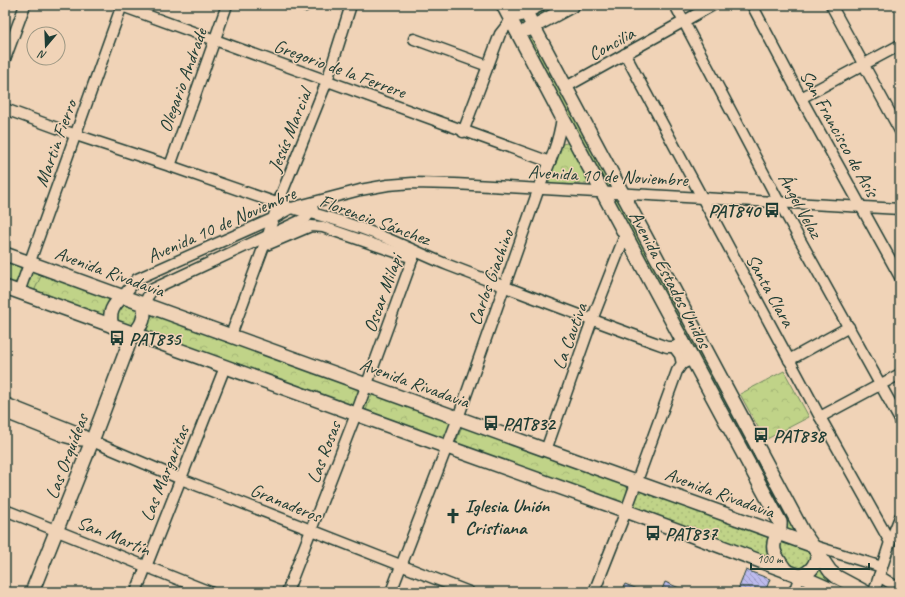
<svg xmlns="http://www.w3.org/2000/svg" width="905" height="597" font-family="Caveat,sans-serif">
<defs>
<pattern id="grass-dots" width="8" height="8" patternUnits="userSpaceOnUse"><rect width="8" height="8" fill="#c0d388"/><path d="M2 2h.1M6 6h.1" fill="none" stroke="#a5b676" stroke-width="1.8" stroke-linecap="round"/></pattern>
<pattern id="park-crowns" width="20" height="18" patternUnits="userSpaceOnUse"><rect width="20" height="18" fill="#c0d388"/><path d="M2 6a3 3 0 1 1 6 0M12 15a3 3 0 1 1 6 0" fill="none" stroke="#a5b676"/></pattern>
<pattern id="building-back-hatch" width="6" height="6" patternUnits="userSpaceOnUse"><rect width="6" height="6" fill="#bdbbed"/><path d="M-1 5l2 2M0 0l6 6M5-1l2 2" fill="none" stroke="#9999c1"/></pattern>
</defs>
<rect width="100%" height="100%" fill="#f0d3b7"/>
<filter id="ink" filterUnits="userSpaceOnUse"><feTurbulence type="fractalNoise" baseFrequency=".025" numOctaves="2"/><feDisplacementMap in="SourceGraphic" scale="8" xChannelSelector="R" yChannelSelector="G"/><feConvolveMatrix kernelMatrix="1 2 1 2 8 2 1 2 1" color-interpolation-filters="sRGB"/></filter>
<g filter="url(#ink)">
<polygon fill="url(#grass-dots)" stroke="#70885e" points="539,5 573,5 534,26 818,555 865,592 836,592 5,287 5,254 778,533 781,526 511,20"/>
<g fill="url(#park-crowns)" stroke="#70885e">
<path d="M567,143L572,145L589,180L587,184C574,183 561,187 549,183V177L562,144Z"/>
<polygon points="5,258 19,262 21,269 17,281 11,284 5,282"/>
<polygon points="47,274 108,297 111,301 106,315 100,316 37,294 35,289 41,276"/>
<path d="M154,313L360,388L361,392L356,407L312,393L148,332C146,324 150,319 154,313Z"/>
<polygon points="784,371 809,417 765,440 740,394"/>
<polygon points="378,394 447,418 451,423 445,440 368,416 366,410 372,395"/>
<polygon points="462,427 469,427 621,483 628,487 624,503 617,505 460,448 456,442"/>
</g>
<g fill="url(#building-back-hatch)" stroke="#1f3d34">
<polygon points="746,570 770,579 765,592 737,592"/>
<polygon points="665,582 689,592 661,592"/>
<polygon points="625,584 645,592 621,592"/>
</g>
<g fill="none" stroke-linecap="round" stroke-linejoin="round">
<defs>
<g id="minor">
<polyline points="119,5 550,162"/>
<polyline points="302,5 305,6"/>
<polyline points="507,5 526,12"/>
<polyline points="675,5 779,202 900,420"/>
<polyline points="752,5 801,98 900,277"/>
<polyline points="831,5 900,131"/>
<polyline points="414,39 488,66"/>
<polyline points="625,54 820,417 890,542"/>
<polyline points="5,59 25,5"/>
<polyline points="566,87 713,5"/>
<polyline points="801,98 900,45"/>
<path d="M5,109L76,135L170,166L291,208C322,215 352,224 381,236C404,245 425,256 448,265C521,293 594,321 667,347H674L684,341"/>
<polyline points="463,132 500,34 511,20"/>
<polyline points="170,166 227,5"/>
<polyline points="264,246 311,226 323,227 413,258"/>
<polyline points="19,292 122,5"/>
<polyline points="123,296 137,279 272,219 291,208 360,190 388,185 413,183 455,184 900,209"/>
<polyline points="144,304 148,296 153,289 306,218 313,209"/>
<polyline points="231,335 268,235 278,203 327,81 351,5"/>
<polyline points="674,347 680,355 682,364"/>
<polyline points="789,360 849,327"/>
<polyline points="5,403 78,432 92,441 181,479 469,592"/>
<polyline points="5,413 65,437 76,440 90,441"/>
<polyline points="820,417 900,374"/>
<polyline points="546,450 592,320 626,233"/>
<polyline points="5,510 210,592"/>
<polyline points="811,545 882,567"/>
<polyline points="879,576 900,589"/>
<polyline points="136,592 225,367"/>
<polyline points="287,592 356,414 415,252"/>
<path d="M391,592L458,418L539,188C549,165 559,142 562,117"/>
<polyline points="594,592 626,511 677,371 682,364 693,359"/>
<polyline points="794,592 800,576"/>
<polyline points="874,592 890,542 900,517"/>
</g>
<g id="major">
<path d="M503,5L562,117L780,522C781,528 778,532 776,537C769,551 779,560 786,571"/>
<polyline points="522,5 803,532 830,571 837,577 865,592"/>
<polyline points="519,15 539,5"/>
<polyline points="527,30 573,5"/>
<polyline points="5,254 546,450 811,545"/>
<polyline points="5,287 447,447 626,511 800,576 836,592"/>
<path d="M112,326C108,313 113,305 123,296"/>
<path d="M800,576C811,572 815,566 818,555"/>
<path d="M32,592L92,441L133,333C143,326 145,317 144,304"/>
</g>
</defs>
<use href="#minor" stroke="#1f3d34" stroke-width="13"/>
<use href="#major" stroke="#1f3d34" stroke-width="16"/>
<use href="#minor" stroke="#f0d3b7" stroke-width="10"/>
<use href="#major" stroke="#f0d3b7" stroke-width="13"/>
</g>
</g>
<defs>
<symbol id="bus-bare" viewBox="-9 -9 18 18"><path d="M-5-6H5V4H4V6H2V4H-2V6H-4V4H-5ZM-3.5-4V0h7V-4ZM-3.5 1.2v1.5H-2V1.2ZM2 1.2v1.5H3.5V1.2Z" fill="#1f3d34" stroke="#f0d3b7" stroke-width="2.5" paint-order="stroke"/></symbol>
<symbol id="church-bare" viewBox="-9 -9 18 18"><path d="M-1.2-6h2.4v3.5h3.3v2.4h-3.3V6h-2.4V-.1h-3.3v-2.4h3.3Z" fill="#1f3d34" stroke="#f0d3b7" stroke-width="2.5" paint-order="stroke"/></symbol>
</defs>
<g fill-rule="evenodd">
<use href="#bus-bare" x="761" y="199" width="22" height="22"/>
<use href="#bus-bare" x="106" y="327" width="22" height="22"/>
<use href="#bus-bare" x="480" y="412" width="22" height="22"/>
<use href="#bus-bare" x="750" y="424" width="22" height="22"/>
<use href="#church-bare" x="442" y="505" width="22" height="22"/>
<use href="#bus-bare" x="642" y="522" width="22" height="22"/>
</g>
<g text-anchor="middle" stroke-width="3" stroke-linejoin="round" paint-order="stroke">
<g font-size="19" fill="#1f3d34" stroke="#f0d3b7">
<text transform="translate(611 43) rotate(-29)" y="7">Concilia</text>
<text transform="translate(340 68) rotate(20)" y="7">Gregorio de la Ferrere</text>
<text transform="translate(182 80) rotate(-70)" y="7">Olegario Andrade</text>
<text transform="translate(289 130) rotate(-68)" y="7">Jesús Marcial</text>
<text transform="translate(840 133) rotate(61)" y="7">San Francisco de Asís</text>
<text transform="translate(55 143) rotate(-70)" y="7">Martin Fierro</text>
<text transform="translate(608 175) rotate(3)" y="7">Avenida 10 de Noviembre</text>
<text transform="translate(801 205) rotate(61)" y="7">Ángel Velaz</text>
<text transform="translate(375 219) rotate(20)" y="7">Florencio Sánchez</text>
<text transform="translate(221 224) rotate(-24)" y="7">Avenida 10 de Noviembre</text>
<text transform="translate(110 271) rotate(20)" y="7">Avenida Rivadavia</text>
<text transform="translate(490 277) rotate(-70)" y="7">Carlos Giachino</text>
<text transform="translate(671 279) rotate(62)" y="7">Avenida Estados Unidos</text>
<text transform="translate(771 290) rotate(61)" y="7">Santa Clara</text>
<text transform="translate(382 293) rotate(-70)" y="7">Oscar Milapi</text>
<text transform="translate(569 336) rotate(-70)" y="7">La Cautiva</text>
<text transform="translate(415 382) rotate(20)" y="7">Avenida Rivadavia</text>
<text transform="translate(323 452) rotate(-69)" y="7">Las Rosas</text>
<text transform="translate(66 456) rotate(-69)" y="7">Las Orquídeas</text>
<text transform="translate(164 473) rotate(-68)" y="7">Las Margaritas</text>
<text transform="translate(720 492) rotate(20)" y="7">Avenida Rivadavia</text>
<text transform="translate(286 502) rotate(22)" y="7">Granaderos</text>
<text transform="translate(114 535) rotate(22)" y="7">San Martín</text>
</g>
<g font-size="19" font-weight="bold" fill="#1f3d34" stroke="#f0d3b7" text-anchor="start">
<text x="760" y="217" text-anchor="end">PAT840</text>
<text x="129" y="345">PAT835</text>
<text x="503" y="430">PAT832</text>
<text x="773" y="442">PAT838</text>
<text x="465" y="512">Iglesia Unión<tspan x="465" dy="22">Cristiana</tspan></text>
<text x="665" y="540">PAT837</text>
</g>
</g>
<rect width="905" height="597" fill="none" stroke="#f0d3b7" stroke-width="20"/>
<rect x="10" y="10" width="885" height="577" fill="none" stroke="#1f3d34" stroke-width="1.5" filter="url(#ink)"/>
<g transform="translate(46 46) rotate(199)"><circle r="19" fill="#f0d3b7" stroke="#9c9783"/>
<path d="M0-3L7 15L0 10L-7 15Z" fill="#1f3d34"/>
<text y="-6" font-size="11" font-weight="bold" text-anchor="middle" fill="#1f3d34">N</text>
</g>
<path d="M751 563v6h118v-6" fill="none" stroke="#1f3d34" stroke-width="2"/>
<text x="757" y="563" font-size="12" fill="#1f3d34" stroke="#f0d3b7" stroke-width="3" paint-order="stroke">100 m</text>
</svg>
